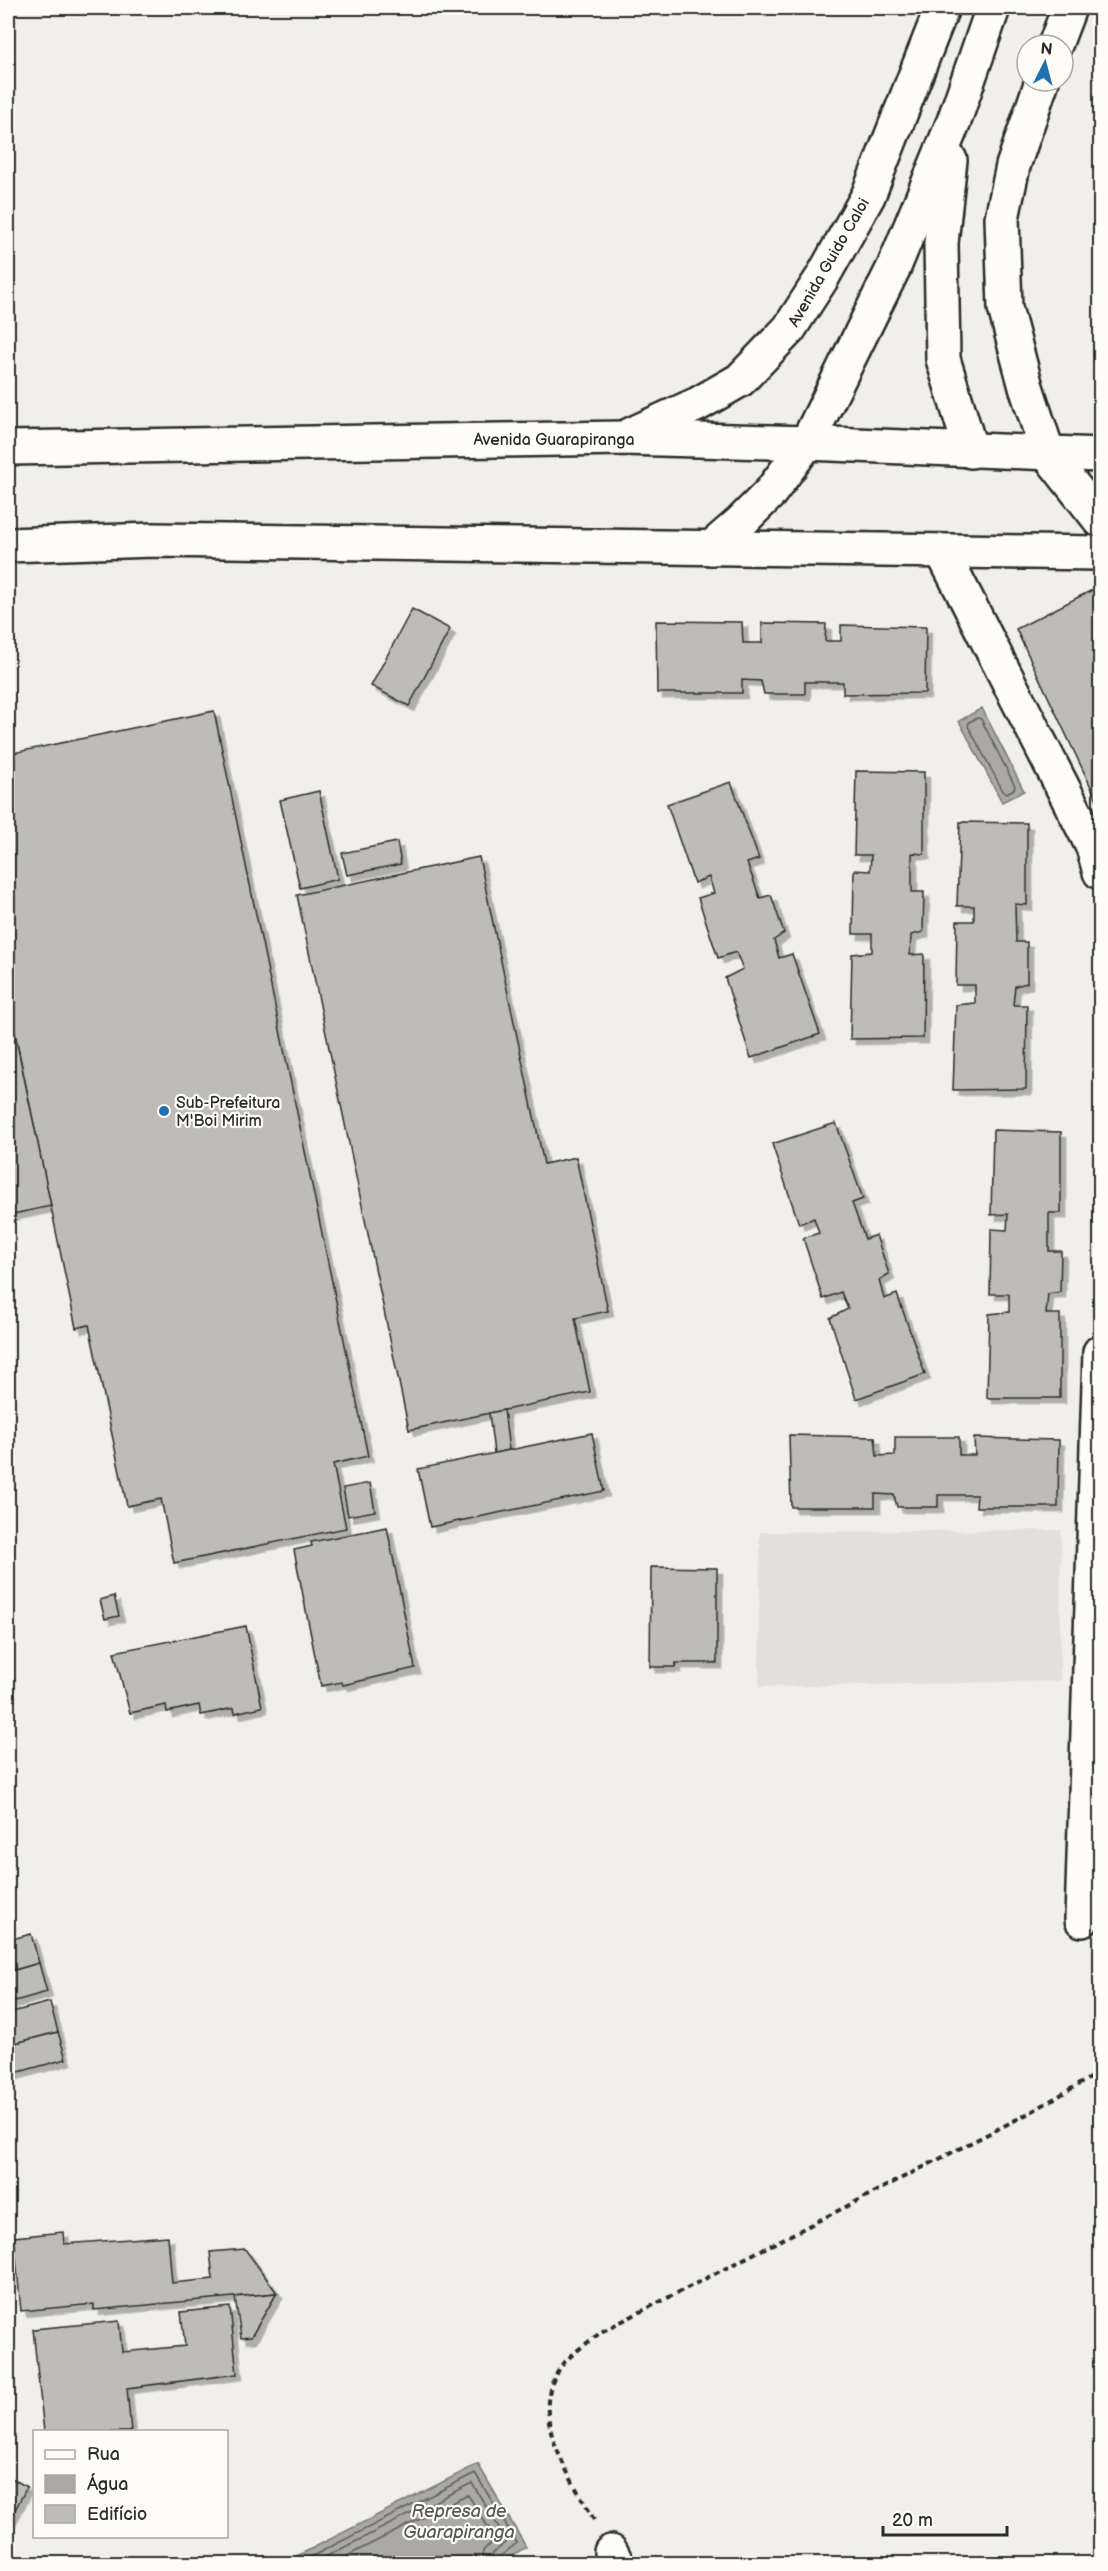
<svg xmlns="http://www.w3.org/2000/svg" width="1108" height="2571" font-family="'Balsamiq Sans',sans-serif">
<defs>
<filter id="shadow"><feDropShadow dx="5.5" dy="5.5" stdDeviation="0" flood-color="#0004"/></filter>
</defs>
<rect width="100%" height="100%" fill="#f0efeb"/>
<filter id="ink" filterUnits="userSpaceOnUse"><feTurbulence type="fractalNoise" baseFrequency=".0167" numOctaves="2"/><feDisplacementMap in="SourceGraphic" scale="12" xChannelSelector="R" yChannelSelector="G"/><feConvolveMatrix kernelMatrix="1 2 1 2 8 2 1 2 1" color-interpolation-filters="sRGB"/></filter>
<g filter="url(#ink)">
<polygon fill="#e1e0dc" points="1061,1530 1060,1681 759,1687 760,1532"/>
<g fill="#aaa9a7" stroke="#777775" stroke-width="1.5">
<polygon points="982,708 1024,791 1002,802 959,721"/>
<polygon points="478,2464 526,2547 500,2563 288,2563 295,2557"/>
</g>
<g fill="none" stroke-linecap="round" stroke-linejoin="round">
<g stroke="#5e5d5d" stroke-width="1.5">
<polygon points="977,718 981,719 1015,786 1014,789 1007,793 1003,791 968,726 969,722"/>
<polyline points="297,2564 475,2473 517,2543 499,2557 498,2564"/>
<polyline points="311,2564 472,2483 507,2541 493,2553 490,2564"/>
<polyline points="331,2564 468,2495 495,2538 483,2551 481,2564"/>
</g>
</g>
<g fill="#bdbcb8" stroke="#2b2b2b" stroke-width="1.5" filter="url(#shadow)">
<polygon points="1100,586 1100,806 1016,629"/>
<polygon points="412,609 450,629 409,706 371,686"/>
<polygon points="656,621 742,622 743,643 762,643 762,623 826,624 825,641 841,641 841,625 926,627 925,693 843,694 843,682 805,682 805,694 764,694 761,681 742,680 742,693 657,693"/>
<polygon points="214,711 368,1456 333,1464 346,1528 174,1563 161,1499 127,1506 89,1325 76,1328 8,999 8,754"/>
<polygon points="856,771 924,772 924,854 912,853 912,892 924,892 923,932 911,935 910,955 924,954 923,1038 850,1039 852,954 872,952 872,934 853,934 854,870 870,871 871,855 854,855"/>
<polygon points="731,782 759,859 747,863 760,898 771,895 784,933 774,940 779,958 792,954 820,1034 751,1058 725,978 743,969 736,952 718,958 698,898 714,893 709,877 694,883 667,804"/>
<polygon points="319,791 338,879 300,888 280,800"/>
<polygon points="960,822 1027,823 1027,905 1015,904 1016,942 1027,942 1027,983 1015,986 1013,1005 1027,1005 1026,1089 953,1090 956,1005 975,1003 975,985 956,985 957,921 974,921 974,906 957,906"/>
<polygon points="397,842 401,864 347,875 342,853"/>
<polygon points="479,857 544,1164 576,1157 608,1311 575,1318 590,1392 409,1430 297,895"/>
<polygon points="10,1010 51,1206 8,1215 8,1011"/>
<polygon points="836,1123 863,1199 852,1203 865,1239 876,1235 889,1274 879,1280 884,1299 897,1294 925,1374 856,1399 830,1318 848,1309 841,1292 823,1299 803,1238 819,1233 814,1218 799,1224 772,1144"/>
<polygon points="993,1130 1061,1132 1061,1213 1049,1213 1049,1251 1061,1251 1060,1292 1048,1294 1046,1314 1060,1314 1060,1398 987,1398 989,1314 1009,1312 1009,1294 990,1294 991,1229 1007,1230 1008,1214 991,1215"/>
<polygon points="504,1410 509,1450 494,1453 489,1413"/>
<polygon points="592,1433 604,1491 430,1527 418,1469"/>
<polygon points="789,1435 875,1437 877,1456 895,1455 895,1437 959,1437 959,1455 975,1455 974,1438 1059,1440 1058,1507 976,1507 977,1495 938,1495 938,1507 897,1507 894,1495 875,1494 875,1507 791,1507"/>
<polygon points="370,1483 375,1511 348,1516 343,1488"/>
<polygon points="387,1527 415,1668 343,1685 342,1682 321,1686 294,1550 312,1546 311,1542"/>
<polygon points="651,1567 717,1568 717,1663 676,1663 675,1667 650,1667"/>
<polygon points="114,1596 119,1616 105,1619 100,1600"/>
<polygon points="246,1626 262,1707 235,1713 234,1708 201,1715 199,1705 167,1712 166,1705 130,1713 114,1652"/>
<polygon points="31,1934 39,1963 8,1972 8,1940"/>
<polygon points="39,1963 47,1992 8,2003 8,1972"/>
<polygon points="50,2002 58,2032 8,2045 8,2013"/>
<polygon points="58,2032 66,2059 8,2075 8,2045"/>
<polygon points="63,2232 64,2244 168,2236 172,2283 213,2279 210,2252 245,2249 277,2293 94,2310 94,2304 21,2311 14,2237"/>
<polygon points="277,2293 251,2337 241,2338 235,2297"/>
<polygon points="230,2307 237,2374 127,2388 131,2432 44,2432 33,2329 119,2321 122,2352 185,2346 181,2312"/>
<polygon points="8,2476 27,2487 8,2523"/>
</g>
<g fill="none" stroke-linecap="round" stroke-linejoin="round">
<defs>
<g id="minor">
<polyline points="942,551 1093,847 1100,872"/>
<polyline points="1082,1920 1100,1352"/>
<polyline points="611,2552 617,2564"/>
</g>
<g id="major">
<polyline points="1055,45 1069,8"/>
<polyline points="1042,81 1013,166 1002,218 1005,308 1026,387 1048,454 1100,520"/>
<polyline points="950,160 941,243 943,359 971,451"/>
<polyline points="630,435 698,404 740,380 789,329 822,278 868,196 942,8"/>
<polyline points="8,448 623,438 807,443 1100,455"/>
<polyline points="8,545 153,540 1100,553"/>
<polyline points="711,548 741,522 770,493 807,443 894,267 954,121 993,8"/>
</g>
</defs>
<use href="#minor" stroke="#2b2b2b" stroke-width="38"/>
<use href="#major" stroke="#2b2b2b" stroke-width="38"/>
<path stroke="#2b2b2b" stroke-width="4" stroke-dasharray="6 4.5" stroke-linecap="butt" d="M594,2520C570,2475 522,2411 565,2362C575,2351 589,2342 601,2332L1031,2112L1100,2072"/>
<use href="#minor" stroke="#fdfcf7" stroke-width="33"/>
<use href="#major" stroke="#fdfcf7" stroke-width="33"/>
</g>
</g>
<circle fill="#1f6fb2" stroke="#fdfcf7" stroke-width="2" cx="164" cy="1111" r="6"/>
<g text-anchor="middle" stroke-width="4.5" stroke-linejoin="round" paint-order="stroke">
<g font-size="16" fill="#2b2b2b" stroke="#fdfcf7">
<text transform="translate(828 262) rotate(-60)" y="6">Avenida Guido Caloi</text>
<text x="554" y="445">Avenida Guarapiranga</text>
</g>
<g font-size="16" fill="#2b2b2b" stroke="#fdfcf7" text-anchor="start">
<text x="176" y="1108">Sub-Prefeitura<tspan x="176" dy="18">M'Boi Mirim</tspan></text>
</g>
<g font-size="18" font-style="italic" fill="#575756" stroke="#fdfcf7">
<text x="459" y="2517">Represa de<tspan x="459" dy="21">Guarapiranga</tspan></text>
</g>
</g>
<rect width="1108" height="2571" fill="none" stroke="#fdfcf7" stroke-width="30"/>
<rect x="15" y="15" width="1078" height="2541" fill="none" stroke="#2b2b2b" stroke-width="2" filter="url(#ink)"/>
<rect x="33" y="2430" width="195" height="108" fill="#fdfcf7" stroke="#a9a8a5" stroke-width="1.5"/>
<rect x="45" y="2450" width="30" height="9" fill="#fdfcf7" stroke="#a9a8a5" stroke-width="1.5"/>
<text x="87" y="2460" font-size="18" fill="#2b2b2b">Rua</text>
<rect x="45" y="2475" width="30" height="18" fill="#aaa9a7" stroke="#a9a8a5" stroke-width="1.5"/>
<text x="87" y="2490" font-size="18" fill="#2b2b2b">Água</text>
<rect x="45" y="2505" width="30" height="18" fill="#bdbcb8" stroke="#a9a8a5" stroke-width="1.5"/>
<text x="87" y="2520" font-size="18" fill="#2b2b2b">Edifício</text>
<g transform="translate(1045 63) rotate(6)"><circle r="28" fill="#fdfcf7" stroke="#a9a8a5" stroke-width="1.5"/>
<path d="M0-4.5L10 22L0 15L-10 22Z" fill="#1f6fb2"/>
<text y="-9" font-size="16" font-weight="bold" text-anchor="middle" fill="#2b2b2b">N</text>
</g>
<path d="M883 2526v9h124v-9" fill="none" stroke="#2b2b2b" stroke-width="3"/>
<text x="892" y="2526" font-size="18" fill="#2b2b2b" stroke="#fdfcf7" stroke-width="4.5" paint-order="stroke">20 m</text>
</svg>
